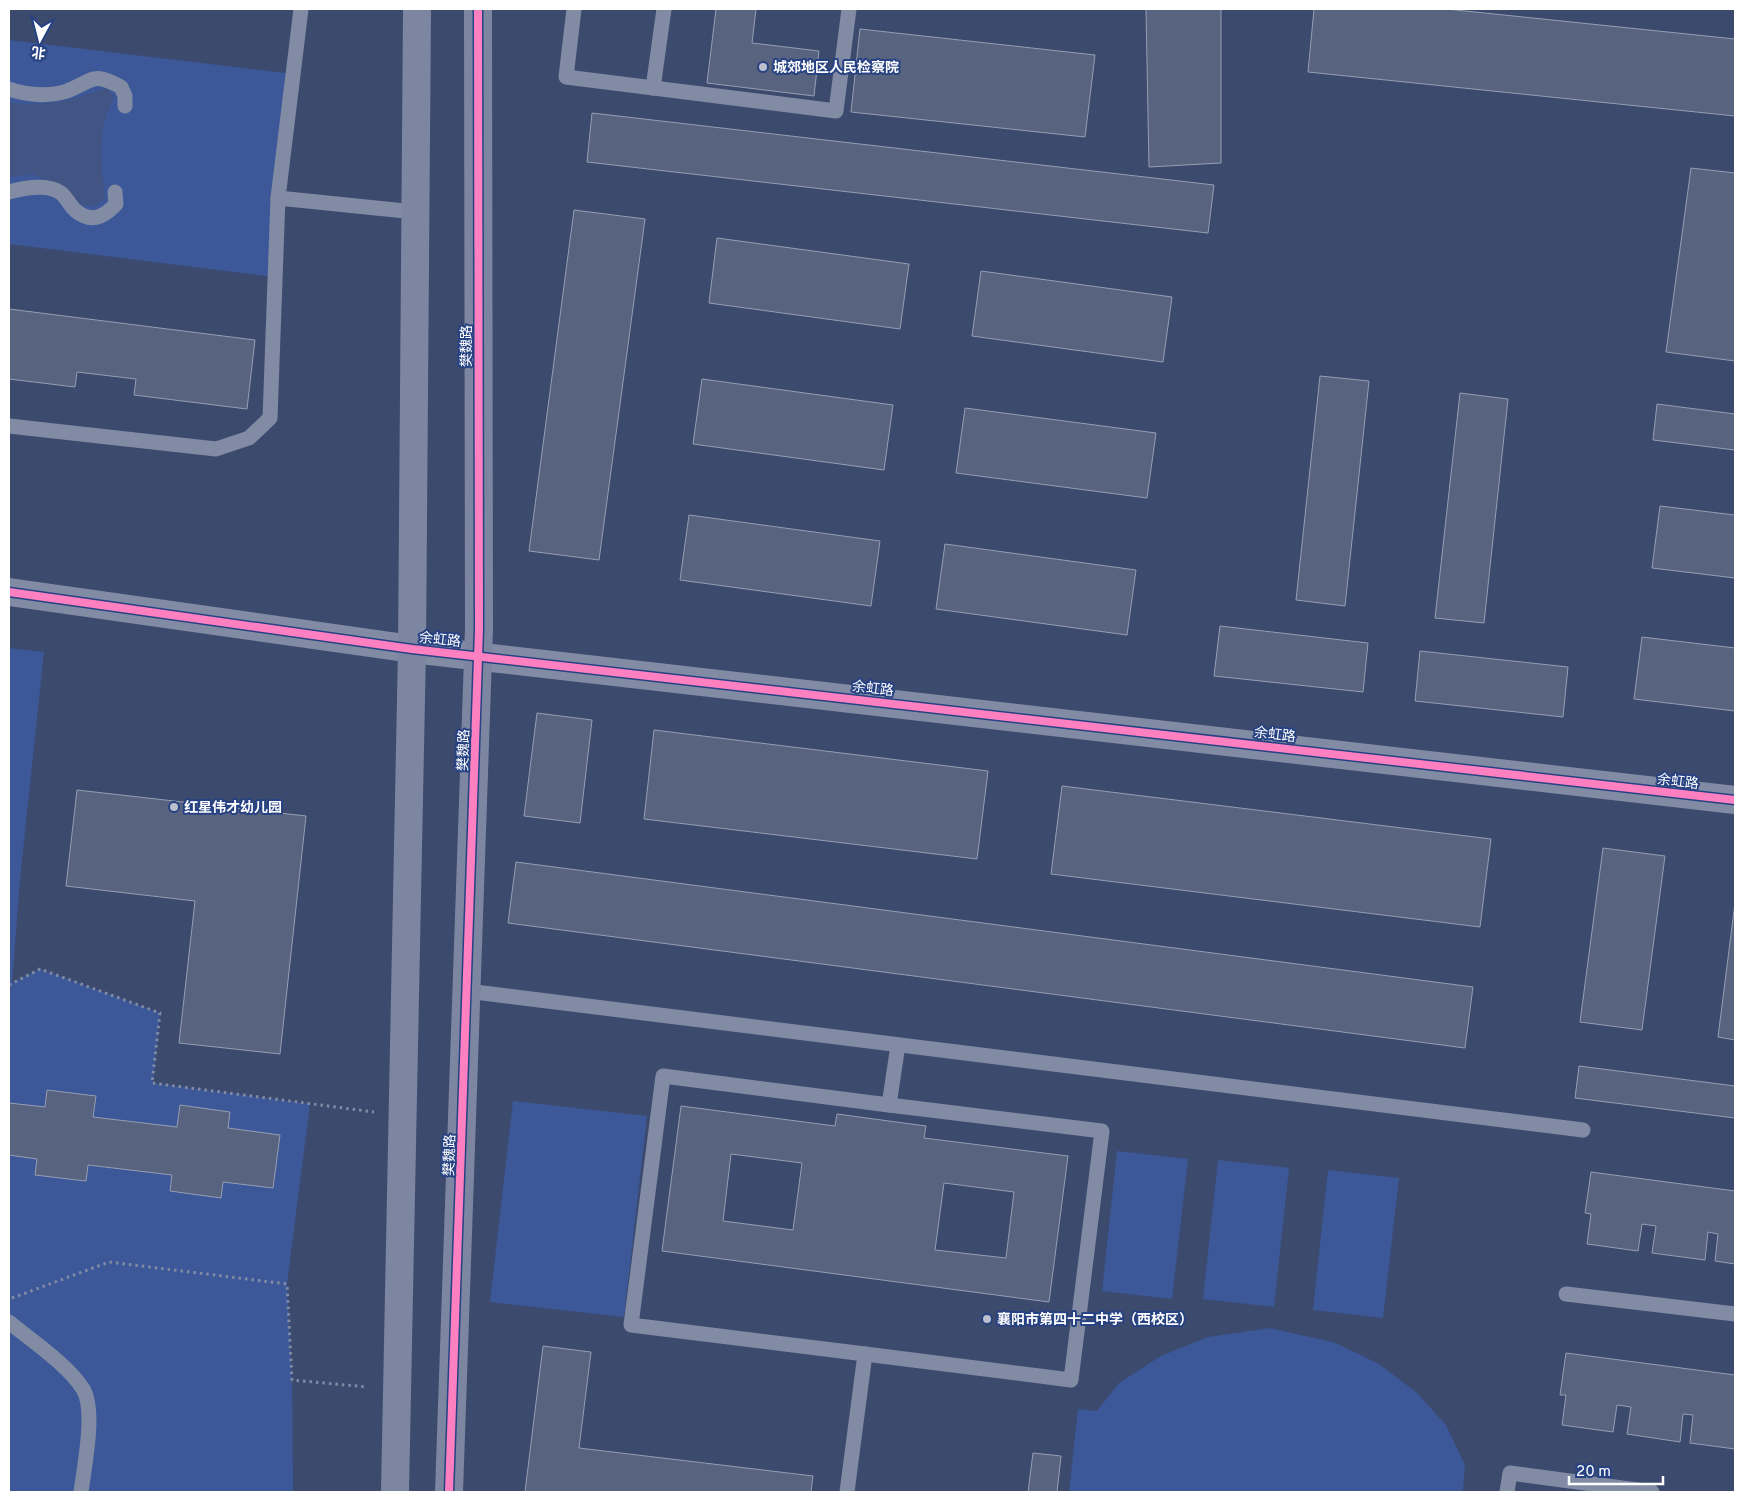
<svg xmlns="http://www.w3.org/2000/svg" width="1744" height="1501" font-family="Overpass,'Noto Sans SC',sans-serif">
<rect width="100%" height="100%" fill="#3c4a6e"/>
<g fill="#3c5899">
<polygon points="9,40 293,74 275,277 9,244"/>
<polygon points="9,648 44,652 20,879 12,983 40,969 160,1013 153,1083 310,1104 287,1284 292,1380 293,1492 9,1492"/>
<polygon points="513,1101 647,1116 624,1317 490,1302"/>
<polygon points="1117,1151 1188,1159 1172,1299 1102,1291"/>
<polygon points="1218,1160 1289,1168 1274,1307 1203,1299"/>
<polygon points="1328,1170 1399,1178 1383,1318 1313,1310"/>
<polygon points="1270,1328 1336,1343 1379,1364 1416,1392 1446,1425 1465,1465 1463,1492 1069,1492 1078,1409 1097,1411 1119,1383 1161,1356 1208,1337"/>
</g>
<path fill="#415483" d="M107,88L114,96C96,136 101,156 105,198L94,206L79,204L47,181L33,174L9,177V103C52,105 66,102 107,88Z"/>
<g fill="#58637f" stroke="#969eb3" fill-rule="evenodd">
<polygon points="716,9 756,9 752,43 819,51 814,96 707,83"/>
<polygon points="1146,9 1221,9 1221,163 1149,167"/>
<polygon points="1314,9 1446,9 1735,39 1735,116 1308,72"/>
<polygon points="860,29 1095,55 1085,137 851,112"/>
<polygon points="592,113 1214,185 1208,233 587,162"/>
<polygon points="1691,168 1735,173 1735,361 1666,352"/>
<polygon points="574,210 645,219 599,560 529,551"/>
<polygon points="717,238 909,264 900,329 709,303"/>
<polygon points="981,271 1172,297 1163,362 972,336"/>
<polygon points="9,309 255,340 247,409 134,395 136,379 77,372 75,387 9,379"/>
<polygon points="1320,376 1369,381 1345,606 1296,600"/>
<polygon points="702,379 893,405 884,470 693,444"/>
<polygon points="1460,393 1508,399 1484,623 1435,618"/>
<polygon points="1657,404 1735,414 1735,450 1653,440"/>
<polygon points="965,408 1156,433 1147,498 956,473"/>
<polygon points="1660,506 1735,515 1735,578 1652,568"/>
<polygon points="689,515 880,541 871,606 680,580"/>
<polygon points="945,544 1136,570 1127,635 936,609"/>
<polygon points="1220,626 1368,643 1363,692 1214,676"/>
<polygon points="1642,637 1735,648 1735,711 1634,699"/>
<polygon points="1420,651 1568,667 1563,717 1415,701"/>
<polygon points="537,713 592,720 580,823 524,816"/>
<polygon points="654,730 988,771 977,859 644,819"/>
<polygon points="1062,786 1491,839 1480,927 1051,874"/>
<polygon points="77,790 306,816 280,1054 179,1043 195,901 66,886"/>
<polygon points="1603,848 1665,856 1642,1030 1580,1022"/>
<polygon points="516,862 1473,987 1465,1048 508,923"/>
<polygon points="1735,903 1735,1040 1718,1037"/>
<polygon points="1579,1066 1735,1086 1735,1118 1575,1098"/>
<polygon points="47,1090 96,1096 93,1117 177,1127 180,1105 230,1112 228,1128 280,1135 273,1188 223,1182 221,1198 170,1191 172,1175 88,1165 86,1181 35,1175 37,1159 9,1155 9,1103 45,1107"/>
<path d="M681,1106L835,1126L837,1114L926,1126L924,1138L1068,1156L1049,1302L662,1251ZM731,1154L802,1163L793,1230L723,1221ZM944,1183L1014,1192L1006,1258L935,1250Z"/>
<polygon points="1591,1172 1735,1191 1735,1264 1715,1261 1718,1234 1708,1232 1705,1260 1652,1253 1656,1226 1642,1224 1638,1251 1587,1244 1591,1214 1585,1213"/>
<polygon points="543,1346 591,1352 579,1448 813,1476 811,1492 525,1492"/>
<polygon points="1566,1353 1735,1375 1735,1449 1690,1443 1693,1415 1683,1414 1680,1442 1627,1434 1631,1407 1617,1405 1613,1432 1562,1425 1566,1395 1560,1395"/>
<polygon points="1033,1453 1061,1456 1057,1492 1028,1492"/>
</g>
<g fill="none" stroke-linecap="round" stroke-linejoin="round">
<g stroke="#828ba4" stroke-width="3" stroke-dasharray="2.5 4" stroke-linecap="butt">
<polyline points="9,985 40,969 160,1013 152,1083 374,1112"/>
<polyline points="12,1298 109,1262 287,1284 292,1380 367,1387"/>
</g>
<g stroke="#828ba4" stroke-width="15">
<polyline points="574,9 566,77 836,111 849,9"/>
<polyline points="653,88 664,9"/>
<path d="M9,89C26,95 49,97 67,91C94,81 91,71 121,87L125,96V106"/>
<path d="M9,192C24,188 47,183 61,193C67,198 70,206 76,211C92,224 105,216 116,204L115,192"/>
<polyline points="278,198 301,9"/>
<polyline points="9,426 216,449 249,438 270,418 278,198 415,212"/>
<polyline points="467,991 1583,1130"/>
<polyline points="1566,1294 1735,1314"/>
<path d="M9,1322C32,1341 67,1364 83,1389C96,1410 84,1468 81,1492"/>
<polyline points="865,1354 1071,1380 1102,1131 889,1105"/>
<polyline points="847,1492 865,1354 631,1325 663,1076 889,1105 898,1045"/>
<polyline points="1507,1492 1510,1473 1652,1492"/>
</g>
<polyline stroke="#828ba4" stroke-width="28" points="9,592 412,649 1735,800"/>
<g stroke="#7d86a1" stroke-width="28">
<polyline points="395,1492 412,649 417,9"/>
<polyline points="449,1492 479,629 478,9"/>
</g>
<defs>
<g id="cycleway">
<polyline points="9,592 412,649 1735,800"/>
<polyline points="449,1492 479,629 478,9"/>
</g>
</defs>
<use href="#cycleway" stroke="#274283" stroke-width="11"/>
<use href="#cycleway" stroke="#ff80c0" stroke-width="8"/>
</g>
<g fill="#bbc0cc" stroke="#274283" stroke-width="2">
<circle cx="763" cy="67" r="5"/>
<circle cx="174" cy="807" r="5"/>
<circle cx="987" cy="1319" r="5"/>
</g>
<g text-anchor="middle" stroke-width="4" stroke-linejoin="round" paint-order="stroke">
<g font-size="14" font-weight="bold" fill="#fff" stroke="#274283" text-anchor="start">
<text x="773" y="72">城郊地区人民检察院</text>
<text x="184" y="812">红星伟才幼儿园</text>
<text x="997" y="1324">襄阳市第四十二中学（西校区）</text>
</g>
<g font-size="14" fill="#fff" stroke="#274283">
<text transform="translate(466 346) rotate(-90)" y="5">樊魏路</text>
<text transform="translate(440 639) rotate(6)" y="5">余虹路</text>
<text transform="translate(873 688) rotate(7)" y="5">余虹路</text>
<text transform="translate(1275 734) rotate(7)" y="5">余虹路</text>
<text transform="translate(463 750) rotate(-88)" y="5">樊魏路</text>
<text transform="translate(1678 781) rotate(7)" y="5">余虹路</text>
<text transform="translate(449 1155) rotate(-88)" y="5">樊魏路</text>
</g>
</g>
<rect width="1744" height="1501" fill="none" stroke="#ffffff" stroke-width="20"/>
<g transform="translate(40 40) rotate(187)" stroke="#274283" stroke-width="4" paint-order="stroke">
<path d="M0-4L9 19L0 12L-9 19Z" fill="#ffffff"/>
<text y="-8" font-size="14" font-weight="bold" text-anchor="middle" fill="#ffffff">北</text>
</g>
<path d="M1569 1476v8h94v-8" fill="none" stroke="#ffffff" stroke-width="2.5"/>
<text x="1576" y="1476" font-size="15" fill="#ffffff" stroke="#274283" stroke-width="4" paint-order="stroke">20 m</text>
</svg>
